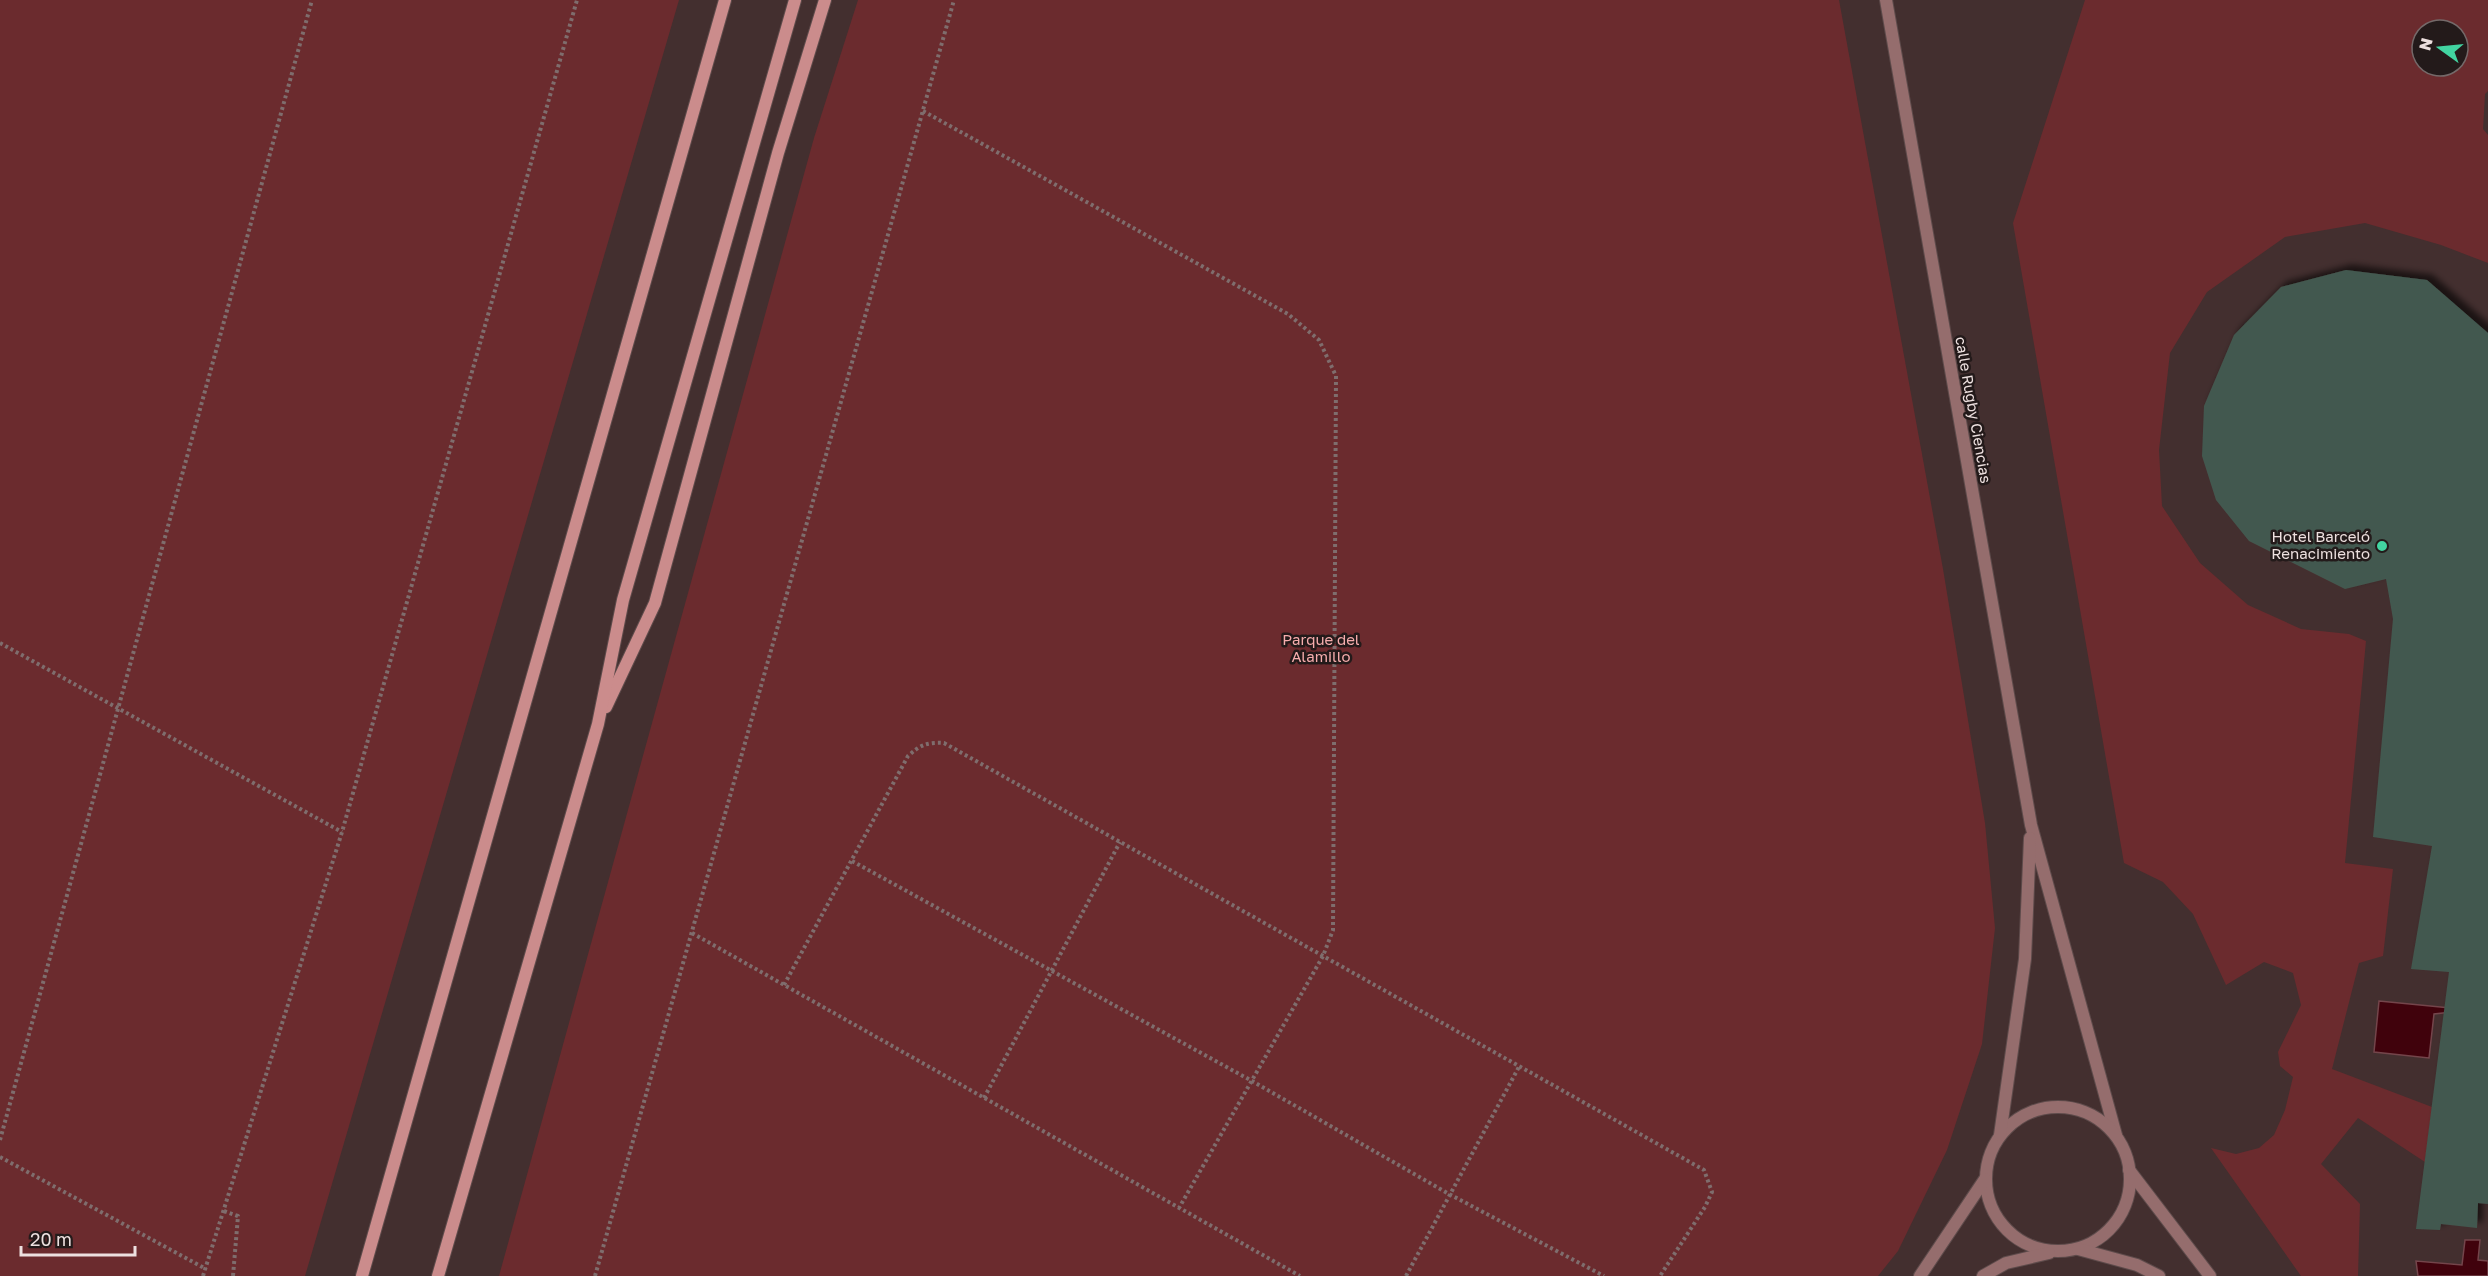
<svg xmlns="http://www.w3.org/2000/svg" width="2488" height="1276" font-family="'Golos Text',sans-serif">
<defs>
<filter id="shadow"><feDropShadow dx="5.5" dy="-5.5" stdDeviation="3" flood-color="#0009"/></filter>
</defs>
<rect width="100%" height="100%" fill="#432f2f"/>
<g fill="#6b2b2e" fill-rule="evenodd">
<polygon points="0,0 679,0 305,1276 0,1276"/>
<polygon points="858,0 1839,0 1943,569 1985,823 1995,928 1982,1044 1947,1150 1898,1251 1878,1276 499,1276 814,138"/>
<path d="M2085,0H2488V91L2485,94L2483,129L2488,135V263L2441,245L2365,223L2285,237L2207,292L2170,353L2159,450L2162,506L2200,563L2248,605L2301,629L2349,634L2366,641L2345,863L2393,869L2383,956L2359,963L2332,1069L2432,1107L2425,1162L2358,1118L2321,1164L2360,1204L2358,1276H2301L2211,1148L2236,1154L2259,1148L2274,1135L2285,1110L2293,1077L2280,1066L2278,1052L2301,1005L2293,973L2264,962L2226,985L2193,914L2163,882L2124,863L2013,223ZM2422,30H2458V66H2422Z"/>
</g>
<g fill="#40020c" stroke="#74454b" stroke-width="1.5">
<polygon points="2379,1001 2471,1010 2434,1014 2429,1058 2374,1052"/>
<polygon points="2465,1240 2480,1240 2478,1260 2488,1261 2488,1276 2418,1276 2416,1261 2462,1265"/>
</g>
<polygon fill="#43584f" filter="url(#shadow)" points="2346,270 2427,280 2488,333 2488,1204 2478,1203 2477,1228 2441,1224 2440,1230 2416,1229 2449,972 2411,969 2432,846 2373,837 2393,619 2386,579 2345,589 2249,541 2216,500 2202,456 2204,406 2234,335 2281,287"/>
<g fill="none" stroke-linecap="round" stroke-linejoin="round">
<defs>
<g id="street">
<polyline points="1886,0 2031,825 2116,1135"/>
<circle cx="2058" cy="1179" r="72"/>
<polyline points="2000,1135 2025,959 2030,838"/>
<polyline points="2129,1170 2210,1276"/>
<polyline points="2078,1249 2137,1265 2159,1276"/>
<polyline points="1920,1276 1985,1179"/>
<polyline points="1983,1276 2006,1263 2049,1253"/>
</g>
<g id="secondary">
<polyline points="606,707 655,603 778,153 825,0"/>
<polyline points="362,1276 725,0"/>
<polyline points="438,1276 598,724 623,600 795,0"/>
</g>
</defs>
<use href="#street" stroke="#5e4b4b" stroke-width="14"/>
<use href="#secondary" stroke="#5e4b4b" stroke-width="14"/>
<g stroke="#7f6d6d" stroke-width="4" stroke-dasharray="3 3" stroke-linecap="butt">
<polyline points="923,111 1288,314 1319,340 1336,376 1333,930 1323,956 1179,1208"/>
<polyline points="0,643 342,832"/>
<polyline points="852,861 1252,1081 1449,1194 1604,1276"/>
<polyline points="692,933 1300,1276"/>
<path d="M784,985L908,756C920,745 927,742 944,743L1704,1170L1712,1192L1705,1207L1660,1276"/>
<polyline points="984,1098 1120,842"/>
<polyline points="0,1140 312,0"/>
<polyline points="0,1157 206,1269"/>
<polyline points="224,1211 238,1216 233,1276"/>
<polyline points="203,1276 342,832 577,0"/>
<polyline points="595,1276 954,0"/>
<polyline points="1406,1276 1520,1065"/>
</g>
<use href="#street" stroke="#956d6d" stroke-width="12"/>
<use href="#secondary" stroke="#cb8c8c" stroke-width="12"/>
</g>
<circle fill="#42d4a1" stroke="#231a1a" stroke-width="2" cx="2382" cy="546" r="6"/>
<g text-anchor="middle" stroke-width="5" stroke-linejoin="round" paint-order="stroke">
<g font-size="15" fill="#ede0df" stroke="#231a1a">
<text transform="translate(1973 410) rotate(80)" y="5">calle Rugby Ciencias</text>
</g>
<g font-size="15" fill="#ede0df" stroke="#231a1a" text-anchor="end">
<text x="2370" y="542">Hotel Barceló<tspan x="2370" dy="17">Renacimiento</tspan></text>
</g>
<g font-size="15" fill="#f7adad" stroke="#231a1a">
<text x="1321" y="645">Parque del<tspan x="1321" dy="17">Alamillo</tspan></text>
</g>
</g>
<g transform="translate(2440 48) rotate(285)"><circle r="28" fill="#231a1a" stroke="#746969" stroke-width="1.5"/>
<path d="M0-4.5L10 22L0 15L-10 22Z" fill="#42d4a1"/>
<text y="-9" font-size="16" font-weight="bold" text-anchor="middle" fill="#ede0df">N</text>
</g>
<path d="M21 1246v9h114v-9" fill="none" stroke="#ede0df" stroke-width="3"/>
<text x="30" y="1246" font-size="18" fill="#ede0df" stroke="#231a1a" stroke-width="4.5" paint-order="stroke">20 m</text>
</svg>
